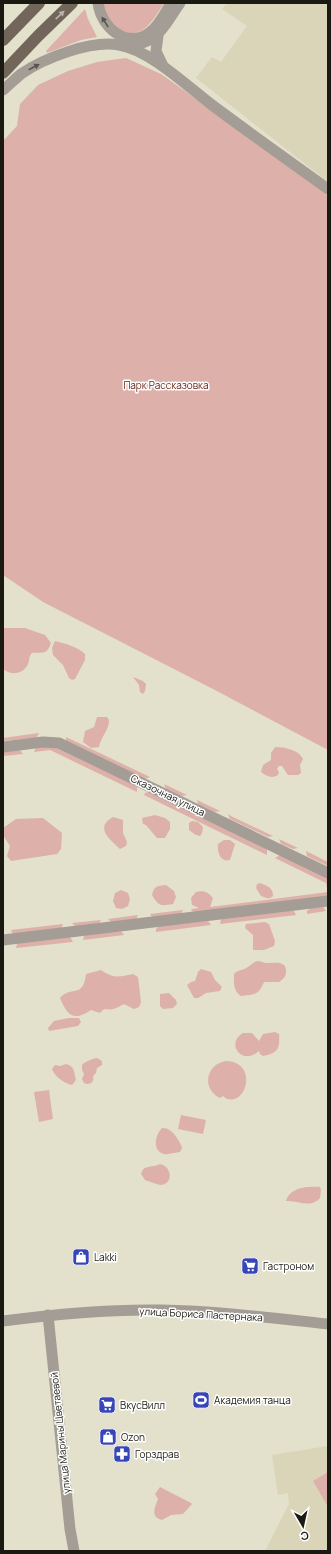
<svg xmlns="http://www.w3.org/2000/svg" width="331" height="1554" font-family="Manrope,sans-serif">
<rect width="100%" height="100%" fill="#e3e0cb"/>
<g fill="#dad5b9">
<polygon points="227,3 328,3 328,182 196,78 212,57 221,62 247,26 222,9"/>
<polygon points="328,1446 328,1551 265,1551 289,1504 288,1493 278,1495 272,1455"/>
</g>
<g fill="#ddb1a9">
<path d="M102,3H164C156,15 146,36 128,33C122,32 116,27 110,25Z"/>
<polygon points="85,9 88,19 97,37 81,40 47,53 46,51"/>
<polygon points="126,58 161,74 288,164 328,196 328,750 213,689 43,602 3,575 3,141 17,126 20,104 38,85 68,71 97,62"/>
<path d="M3,628H25L45,635L51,643C47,655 43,652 32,653C28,657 30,662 27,666C21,675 10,675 3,669Z"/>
<path d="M55,641C66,644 76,646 85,654V660L75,679L72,680L69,678L63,665L53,655L52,648Z"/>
<polygon points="133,677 143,681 146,684 145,691 143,694 140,692 139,685"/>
<path d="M97,717H107L109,720C109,731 101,736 99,747L91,748L83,742L85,731L94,727Z"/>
<polygon points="39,733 37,737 35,738 3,741 3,738"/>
<polygon points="66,737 150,777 145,779 66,741"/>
<polygon points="53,746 137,786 137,792 50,750 34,752 36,747"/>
<path d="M275,747C285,747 299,750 303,759L300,765L301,773L298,775H288L282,766H279L277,769L279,772L278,775C271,779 267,776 261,772L263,765L271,760V753Z"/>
<polygon points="19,749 23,754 3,756 3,751"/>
<polygon points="164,784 187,795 181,796 166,789"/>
<polygon points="148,792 267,849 267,855 144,795 145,793"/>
<polygon points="197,800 220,811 215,812 200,805 198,804"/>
<polygon points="228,814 231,816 273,836 268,837 230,819"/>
<polygon points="155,815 165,818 170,822 170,829 165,838 157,838 146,825 143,824 142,818"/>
<path d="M113,817L123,820V833L127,842L126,846L120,849C110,840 94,827 113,817Z"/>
<polygon points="43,818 62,833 61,849 57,854 11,861 7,856 10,846 3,835 3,828 16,819"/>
<polygon points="192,821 198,822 203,827 202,833 200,836 196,835 189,830 189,823"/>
<polygon points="279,839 298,848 293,849 281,844"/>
<path d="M224,840H230L235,844L230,860C220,863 217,851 218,844Z"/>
<polygon points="306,851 328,862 328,866 307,856"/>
<path d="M280,855L328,877V897L194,912L192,911L191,909L199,908L192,905L191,898L196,892C204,890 208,892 213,898L210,907L328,892L326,883L275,858Z"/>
<path d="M260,883C267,886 273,887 273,896C269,900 266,898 261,896L256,888L257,884Z"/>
<path d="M166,885L174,891L176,897L173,904C161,906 159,907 152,895C154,886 157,886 166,885Z"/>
<polygon points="121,890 128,893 130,899 128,906 122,909 116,908 113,901 115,893"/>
<polygon points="323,907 326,911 307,914 307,911 311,908"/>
<polygon points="183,910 181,914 152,917 150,914"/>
<polygon points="291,910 294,911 296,915 220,924 221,919"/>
<polygon points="138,915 136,920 111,922 108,919"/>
<polygon points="101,920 99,924 76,927 72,923"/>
<polygon points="208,921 211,925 156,932 156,929 159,926"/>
<polygon points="265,922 269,924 275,941 274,946 264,950 253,950 253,935 245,928 246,924"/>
<polygon points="63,924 61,929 13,934 11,930"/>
<polygon points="121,931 124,935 83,940 84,936 86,935"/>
<polygon points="70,937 73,942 16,948 17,944 19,943"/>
<path d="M258,961C260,961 264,963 267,963C274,963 287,960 286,972C286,977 283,979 279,982H264C258,996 255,994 241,996C233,991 234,982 234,974C238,969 242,971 246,968C251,966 252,962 258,961Z"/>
<polygon points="201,969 211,972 215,980 222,987 220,991 206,993 198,998 194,998 187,985 191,982 195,981 198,972"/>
<path d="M101,970C114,979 119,977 133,974L138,977L141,1002L139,1007L134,1009C119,1001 126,1005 113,1009C111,1010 107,1009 104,1009L100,1013L91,1010C73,1022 67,1015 60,998C72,985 83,999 86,974Z"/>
<polygon points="169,993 176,1000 177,1004 173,1008 163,1009 160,1006 160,994"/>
<polygon points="69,1018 79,1018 81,1022 78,1026 49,1031 48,1028 54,1021"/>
<path d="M275,1032L279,1034C280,1049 278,1053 263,1056L260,1054L259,1051C242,1066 225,1044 243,1033H252L259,1041L263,1034Z"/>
<path d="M97,1058L102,1061V1065L97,1068L96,1073L93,1076C94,1081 92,1084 87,1084L84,1083L82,1079L84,1074L82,1070V1065C84,1062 94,1058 97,1058Z"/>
<path d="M226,1061C258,1062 247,1104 228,1099C226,1099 225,1097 223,1096L220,1098C201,1089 206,1064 226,1061Z"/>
<path d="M66,1064C75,1066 74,1073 76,1080L72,1085C65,1084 54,1076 52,1069L55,1065L60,1066Z"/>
<polygon points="49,1090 53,1119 39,1122 34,1092"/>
<polygon points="181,1115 206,1120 203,1134 178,1129"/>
<path d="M162,1128C172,1127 178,1139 182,1147C181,1153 179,1152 174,1153C170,1153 168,1155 164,1154C152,1151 155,1135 162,1128Z"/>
<path d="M160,1164C173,1167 173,1185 160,1185C157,1184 147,1181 145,1180L141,1174C143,1166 147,1168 153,1166C156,1166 157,1165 160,1164Z"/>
<path d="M320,1187L321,1190L320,1198C310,1209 298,1200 286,1201C290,1187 308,1186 320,1187Z"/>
<polygon points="328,1472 328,1507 313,1481"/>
<path d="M160,1487L191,1503L192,1504L183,1514L171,1515L162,1520C150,1517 155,1507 158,1499L155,1494Z"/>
</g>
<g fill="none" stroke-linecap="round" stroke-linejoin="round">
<g stroke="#a49d96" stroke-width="11">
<path d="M98,3C101,27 126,49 149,33C159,26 165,13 171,3"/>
<polyline points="158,36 156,51 163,66"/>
<path d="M126,46C159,44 163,27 180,3"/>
<path d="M3,90C9,85 15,79 21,74C44,58 91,40 119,45C150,50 187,86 212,105C251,134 289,161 328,189"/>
<polyline points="3,747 43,742 59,743 328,873"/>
<polyline points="3,940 328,901"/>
<polyline points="48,1315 70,1529 74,1551"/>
<path d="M3,1321C56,1314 108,1309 161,1310C217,1311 273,1318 328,1324"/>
</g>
<g stroke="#72665a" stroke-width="12">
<polyline points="3,40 39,3"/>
<polyline points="3,73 38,36 72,3"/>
</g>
</g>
<defs><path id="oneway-solid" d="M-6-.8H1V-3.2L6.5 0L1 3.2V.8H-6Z"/></defs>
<use fill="#b8b2ac" href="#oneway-solid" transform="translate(60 15) rotate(-44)"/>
<g fill="#58544d">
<use href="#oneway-solid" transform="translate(105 22) rotate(-122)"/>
<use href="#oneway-solid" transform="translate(34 67) rotate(-28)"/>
</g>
<defs>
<symbol id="shop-square" viewBox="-11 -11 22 22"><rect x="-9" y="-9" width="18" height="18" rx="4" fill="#3745b7" stroke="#fff"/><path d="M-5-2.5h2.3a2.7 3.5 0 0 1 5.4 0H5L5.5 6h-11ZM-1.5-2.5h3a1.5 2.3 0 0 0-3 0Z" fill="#fff"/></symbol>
<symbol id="supermarket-square" viewBox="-11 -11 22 22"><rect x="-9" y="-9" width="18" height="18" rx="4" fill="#3745b7" stroke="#fff"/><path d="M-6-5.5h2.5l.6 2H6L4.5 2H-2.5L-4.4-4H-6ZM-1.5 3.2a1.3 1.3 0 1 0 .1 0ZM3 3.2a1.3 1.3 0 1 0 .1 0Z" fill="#fff"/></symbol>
<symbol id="stadium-square" viewBox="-11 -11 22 22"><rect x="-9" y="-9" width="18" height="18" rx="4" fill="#3745b7" stroke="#fff"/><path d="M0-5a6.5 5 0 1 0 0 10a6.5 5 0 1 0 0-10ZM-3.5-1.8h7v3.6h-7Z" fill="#fff"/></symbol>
<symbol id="pharmacy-square" viewBox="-11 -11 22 22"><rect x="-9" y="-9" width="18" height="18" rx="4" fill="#3745b7" stroke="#fff"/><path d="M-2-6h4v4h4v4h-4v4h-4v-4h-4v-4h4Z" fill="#fff"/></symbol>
</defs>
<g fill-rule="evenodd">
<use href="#shop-square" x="71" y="1247" width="20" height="20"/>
<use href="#supermarket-square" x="240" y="1256" width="20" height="20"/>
<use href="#stadium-square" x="191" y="1390" width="20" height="20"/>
<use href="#supermarket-square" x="97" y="1395" width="20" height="20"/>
<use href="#shop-square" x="98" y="1427" width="20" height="20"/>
<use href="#pharmacy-square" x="112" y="1444" width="20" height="20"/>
</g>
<g text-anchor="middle" stroke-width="3" stroke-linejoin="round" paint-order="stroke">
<g font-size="10" fill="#68251b" stroke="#fff">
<text x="166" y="389">Парк Рассказовка</text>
</g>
<g font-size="10" fill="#1a1912" stroke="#fff">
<text transform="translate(168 795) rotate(26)" y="4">Сказочная улица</text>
<text transform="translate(201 1314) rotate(3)" y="4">улица Бориса Пастернака</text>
<text transform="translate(60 1433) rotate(-96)" y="4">улица Марины Цветаевой</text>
</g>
<g font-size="10" fill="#1a1912" stroke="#fff" text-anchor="start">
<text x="94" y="1261">Lakki</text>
<text x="263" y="1270">Гастроном</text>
<text x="214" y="1404">Академия танца</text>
<text x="120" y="1409">ВкусВилл</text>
<text x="121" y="1441">Ozon</text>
<text x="135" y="1458">Горздрав</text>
</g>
</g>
<rect width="331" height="1554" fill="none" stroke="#1a1912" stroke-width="8"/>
<g transform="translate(303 1526) rotate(171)" stroke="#ffffff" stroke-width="3" paint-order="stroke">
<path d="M0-3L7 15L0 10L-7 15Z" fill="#1a1912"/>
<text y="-6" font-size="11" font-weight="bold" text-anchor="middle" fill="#1a1912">С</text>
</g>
</svg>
